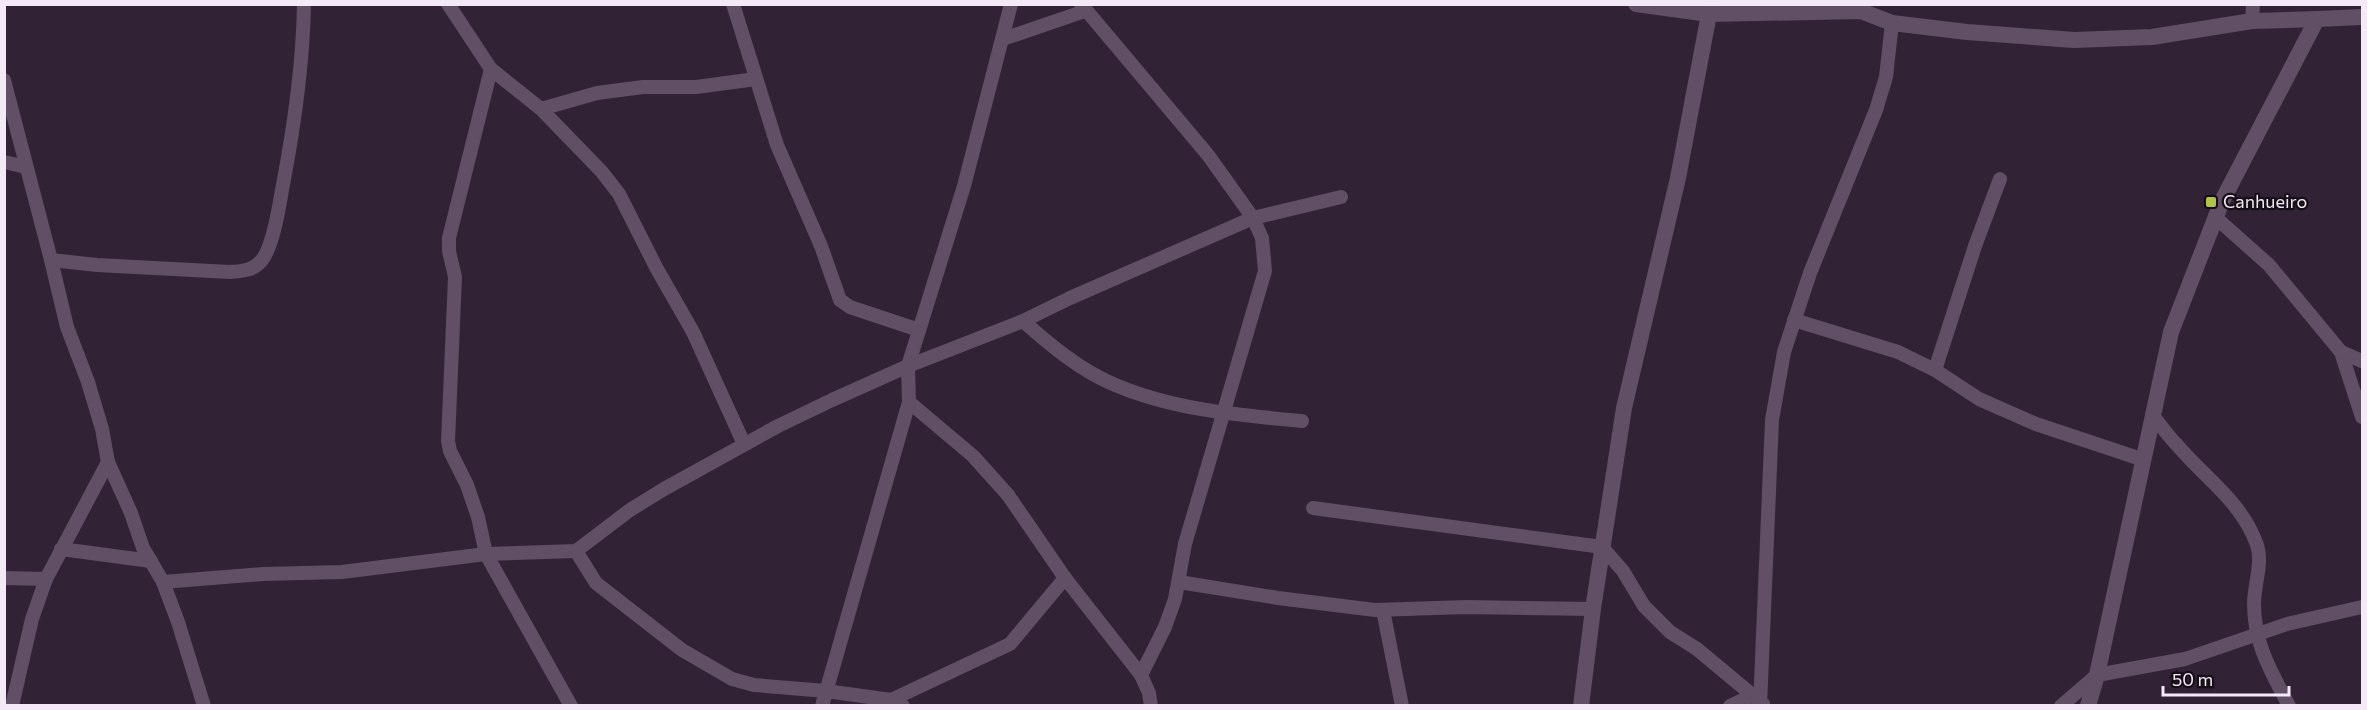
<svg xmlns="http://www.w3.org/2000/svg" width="2367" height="710" font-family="Commissioner,sans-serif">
<rect width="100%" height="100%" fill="#312236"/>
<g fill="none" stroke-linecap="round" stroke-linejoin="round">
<g stroke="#604f65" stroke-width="14">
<polyline points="448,4 491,69 541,109 602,172 619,194 657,269 693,332 744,444"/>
<polyline points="733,4 777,145 821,246 840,300 850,307 919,330"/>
<polyline points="1081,4 1208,155 1253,218 1262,238 1265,271 1185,544 1175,599 1165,627 1141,675"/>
<polyline points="2252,21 2253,4"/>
<polyline points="1003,39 1085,11"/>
<polyline points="491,69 449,238 449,251 455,277 448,441 450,451 467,485 478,517 486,554 571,706"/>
<polyline points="4,80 51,260 67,327 88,382 102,429 108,462 131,513 143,548 163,582 178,622 204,706"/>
<polyline points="541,109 597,93 643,87 696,87 756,79"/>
<polyline points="4,162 26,167"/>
<polyline points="2215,217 2269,265 2341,352 2362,417"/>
<path d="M51,260L97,265L230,272C243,271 253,271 262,260C273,246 279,208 282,190C294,128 303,68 304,4"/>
<polyline points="1794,320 1898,352 1935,370 1979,399 2036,424 2144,460"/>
<path d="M1023,321C1050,345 1080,370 1113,384C1173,410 1238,415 1302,421"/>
<polyline points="2341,352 2362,361"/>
<polyline points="1935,370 1975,246 2000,179"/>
<polyline points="909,402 973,456 1008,495 1065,578 1141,675 1149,693 1151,706"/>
<path d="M2152,414C2160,425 2168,436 2178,446C2205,478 2242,502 2257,545C2263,563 2254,585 2254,604C2254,644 2271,671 2289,706"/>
<polyline points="1313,508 1602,547 1623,571 1644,606 1670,632 1697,649 1763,704"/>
<polyline points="61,549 151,561"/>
<polyline points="576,551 596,583 682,650 732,679 754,685 826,691 891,700 903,706"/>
<polyline points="4,578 46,579"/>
<polyline points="163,582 263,574 342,572 486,554 576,551 630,510 664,489 778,426 832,400 908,366 1023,321 1070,298 1253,218 1341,197"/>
<polyline points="1179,582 1278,598 1375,610 1466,607 1593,609"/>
<polyline points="1383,610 1402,706"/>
<polyline points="891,700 1010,644 1065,578"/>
<polyline points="12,706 32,619 46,579 108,462"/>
<polyline points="822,706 909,402 908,366 964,186 1011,4"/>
<polyline points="1730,706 1753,695"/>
<polyline points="1760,706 1772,420 1784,352 1810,273 1876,110 1886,77 1892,23"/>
<polyline points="2061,706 2097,675 2185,659 2287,624 2362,607"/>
</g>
<g stroke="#604f65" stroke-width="16">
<polyline points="1636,4 1709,14 1861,11 1892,23 1967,32 2074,40 2152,37 2252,21 2317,19"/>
<polyline points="1581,706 1593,609 1624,408 1678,178 1709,14"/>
<polyline points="2088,706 2097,675 2171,332 2222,201 2317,19 2362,17"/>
</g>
</g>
<rect fill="#b2c34c" stroke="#150e17" stroke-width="2" x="2205" y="196" width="12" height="12" rx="3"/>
<g text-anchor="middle" stroke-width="4.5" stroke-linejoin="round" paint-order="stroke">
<g font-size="18" fill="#f4eaf7" stroke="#150e17" text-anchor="start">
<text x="2223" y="208">Canhueiro</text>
</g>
</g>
<rect width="2367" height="710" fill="none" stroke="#f4eaf7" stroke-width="12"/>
<path d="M2163 686v9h126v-9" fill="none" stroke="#f4eaf7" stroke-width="3"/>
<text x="2172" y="686" font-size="18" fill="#f4eaf7" stroke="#150e17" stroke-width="4.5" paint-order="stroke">50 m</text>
</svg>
